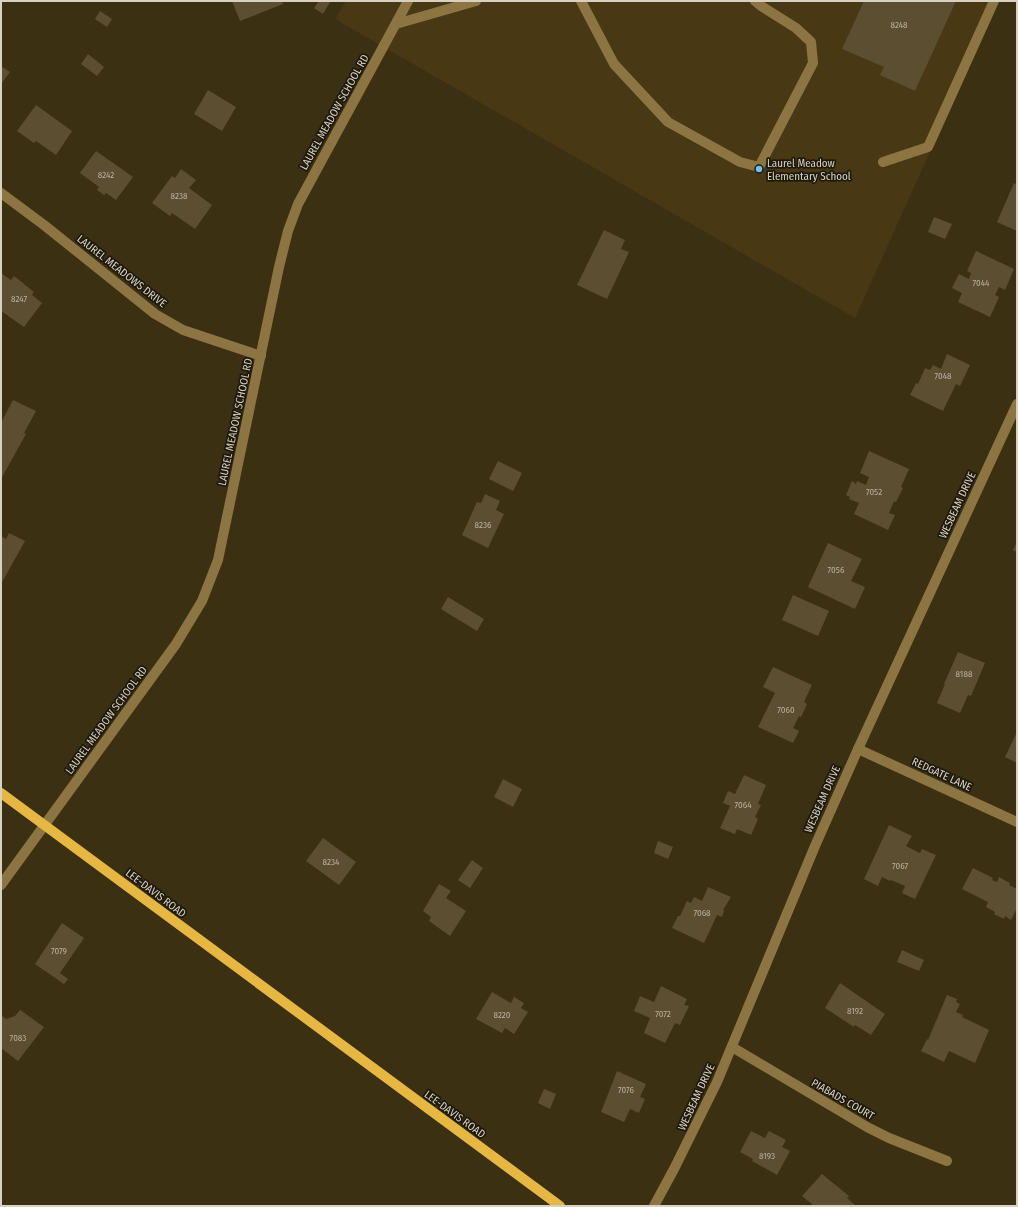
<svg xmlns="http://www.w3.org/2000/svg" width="1018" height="1207" font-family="'Fira Sans Condensed',sans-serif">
<rect width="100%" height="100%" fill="#3c3013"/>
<polygon fill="#483813" points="346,1 998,1 855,318 335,19"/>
<g fill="#5b4e31">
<polygon points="232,1 282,1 283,4 240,21"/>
<polygon points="319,1 330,2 323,14 314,8"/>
<polygon points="864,1 956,1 915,91 880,75 884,67 842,49"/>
<polygon points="100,11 112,19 107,27 95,19"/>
<polygon points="88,54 104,67 97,76 81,64"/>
<polygon points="1,66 10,72 1,84"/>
<polygon points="208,90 236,107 222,131 194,114"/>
<polygon points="36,105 72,131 56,155 36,141 34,143 17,131"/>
<polygon points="96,151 133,177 116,200 106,193 104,195 97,190 99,187 80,173"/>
<polygon points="181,169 196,180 189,188 212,205 195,229 172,213 170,216 152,203 172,176 175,178"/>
<polygon points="1017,180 1017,231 997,222 1014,183 1016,184"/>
<polygon points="934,217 952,224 945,239 928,232"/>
<polygon points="604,230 625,240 621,249 629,252 607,299 577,285"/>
<polygon points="976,251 1014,269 1005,290 999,287 995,295 999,297 990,317 958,302 962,293 952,288 959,274 969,279 971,273 967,271"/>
<polygon points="1,273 11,280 14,276 34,292 32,295 42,303 24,327 1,311"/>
<polygon points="947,354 970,365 960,386 956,384 943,411 910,395 916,383 918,384 925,368 930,370 933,365 941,369"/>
<polygon points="13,400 36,411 24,433 26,434 1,479 1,420 2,421"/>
<polygon points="869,451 909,469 901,487 903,488 896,502 894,501 889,513 895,515 888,530 854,514 859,503 849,499 850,497 846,495 852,481 856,484 857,481 866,485 869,477 860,473"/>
<polygon points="498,461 522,473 513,491 489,479"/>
<polygon points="485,494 500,501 496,510 504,514 488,548 462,535 477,502 481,503"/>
<polygon points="9,533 25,541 1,584 1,536 6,539"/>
<polygon points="1017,542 1017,552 1013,550"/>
<polygon points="828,543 862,559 851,581 865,587 855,609 808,587"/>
<polygon points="793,595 829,611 818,636 782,620"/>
<polygon points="448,597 484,619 477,631 441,609"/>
<polygon points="958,652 985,663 971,696 968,695 960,713 937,703 945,684 944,684"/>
<polygon points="773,667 812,685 804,702 807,704 801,717 799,716 793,728 799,731 793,743 758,727 775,693 763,687"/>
<polygon points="1017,732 1017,763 1005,757"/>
<polygon points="744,775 766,785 758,804 761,805 755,817 758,819 751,835 737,829 735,834 720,828 730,806 723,803 728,791 735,794"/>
<polygon points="503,779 522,789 513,807 494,797"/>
<polygon points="889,825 912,836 906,846 920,853 922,849 936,855 915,899 902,893 905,886 891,880 890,881 882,877 878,886 864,879"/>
<polygon points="323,838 356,862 339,885 306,861"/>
<polygon points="658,841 673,847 668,859 654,853"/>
<polygon points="472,860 483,868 470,888 458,880"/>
<polygon points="973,868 993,878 992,880 997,882 999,877 1010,883 1009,885 1017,889 1017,908 1011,920 1005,916 1004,919 994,914 995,912 986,907 988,902 962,889"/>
<polygon points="439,884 451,891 446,898 466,911 450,936 429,921 431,917 423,911"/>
<polygon points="708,887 731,897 723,910 724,911 722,917 717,915 704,943 672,928 678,916 680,916 687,901 691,903 694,897 702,901"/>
<polygon points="62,923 84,938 60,973 68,979 64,984 35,964"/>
<polygon points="902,950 924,960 919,971 897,962"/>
<polygon points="840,983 885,1014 871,1035 855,1025 854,1027 825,1008"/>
<polygon points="661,986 687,999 684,1005 689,1006 680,1025 675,1023 665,1043 644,1033 650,1018 634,1011 640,996 654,1002"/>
<polygon points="492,992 511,1003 514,997 524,1003 521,1008 528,1012 514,1034 505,1028 502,1033 476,1019"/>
<polygon points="947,995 957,999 956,1002 960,1004 956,1012 963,1015 962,1017 989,1030 975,1063 949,1051 944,1062 921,1051 927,1039 928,1040"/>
<polygon points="20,1010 44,1027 18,1061 1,1048 1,1015 6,1019 15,1016"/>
<polygon points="617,1071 646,1084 640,1097 645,1099 639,1113 630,1109 624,1122 601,1112"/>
<polygon points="544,1089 556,1094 550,1109 538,1103"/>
<polygon points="751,1131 765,1138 769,1131 786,1140 782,1147 790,1151 777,1175 752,1161 753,1159 740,1152"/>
<polygon points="822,1174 849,1196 847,1198 856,1206 814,1206 802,1196"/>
</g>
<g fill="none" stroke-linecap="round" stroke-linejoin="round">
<g stroke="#8c7543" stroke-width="10">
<polyline points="581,1 614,64 668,122 740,162 759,167 813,63 811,42 796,28 761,6 755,1"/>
<polyline points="396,24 476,1"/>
<polyline points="883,162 928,147 994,1"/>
<polyline points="1,193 44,225 155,314 183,330 261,356"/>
<polyline points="858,749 1017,822"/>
<polyline points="1,885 176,644 202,601 218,560 279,267 288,231 298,204 408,1"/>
<polyline points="732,1047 867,1127 889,1138 947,1161"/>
<polyline points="654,1206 674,1169 717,1082 815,846 858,749 1017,404"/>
</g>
<polyline stroke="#e7b743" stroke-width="10" points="1,793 560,1206"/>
</g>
<circle fill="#6ec2f3" stroke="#1e190d" stroke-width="1.5" cx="759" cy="169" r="4"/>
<g text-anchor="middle" stroke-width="3.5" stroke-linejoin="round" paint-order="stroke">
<g font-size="9" fill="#b9b09c">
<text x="899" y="28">8248</text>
<text x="106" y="178">8242</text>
<text x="179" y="199">8238</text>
<text x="981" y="286">7044</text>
<text x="19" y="302">8247</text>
<text x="943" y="379">7048</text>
<text x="874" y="495">7052</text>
<text x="483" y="528">8236</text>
<text x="836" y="573">7056</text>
<text x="964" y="677">8188</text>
<text x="786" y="713">7060</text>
<text x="743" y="808">7064</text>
<text x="331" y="865">8234</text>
<text x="900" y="869">7067</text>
<text x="702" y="916">7068</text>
<text x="59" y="954">7079</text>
<text x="855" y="1014">8192</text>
<text x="663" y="1017">7072</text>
<text x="502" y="1018">8220</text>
<text x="18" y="1041">7083</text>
<text x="626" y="1093">7076</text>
<text x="767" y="1159">8193</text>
</g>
<g font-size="11" fill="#d8d0c0" stroke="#1e190d">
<text transform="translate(334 112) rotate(-61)" y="4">LAUREL MEADOW SCHOOL RD</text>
<text transform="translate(122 271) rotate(38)" y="4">LAUREL MEADOWS DRIVE</text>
<text transform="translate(235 422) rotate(-78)" y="4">LAUREL MEADOW SCHOOL RD</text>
<text transform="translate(957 505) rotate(-65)" y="4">WESBEAM DRIVE</text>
<text transform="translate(106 720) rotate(-54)" y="4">LAUREL MEADOW SCHOOL RD</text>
<text transform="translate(942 774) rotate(25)" y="4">REDGATE LANE</text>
<text transform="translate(822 799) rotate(-66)" y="4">WESBEAM DRIVE</text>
<text transform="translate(156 893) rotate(37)" y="4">LEE-DAVIS ROAD</text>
<text transform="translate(696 1097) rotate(-65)" y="4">WESBEAM DRIVE</text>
<text transform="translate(843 1099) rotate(30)" y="4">PIABADS COURT</text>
<text transform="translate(455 1114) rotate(36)" y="4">LEE-DAVIS ROAD</text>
</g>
<g font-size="11" fill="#d8d0c0" stroke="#1e190d" text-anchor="start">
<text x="767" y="167">Laurel Meadow<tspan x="767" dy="13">Elementary School</tspan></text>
</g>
</g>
<rect width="1018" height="1207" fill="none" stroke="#d8d0c0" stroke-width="4"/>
</svg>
